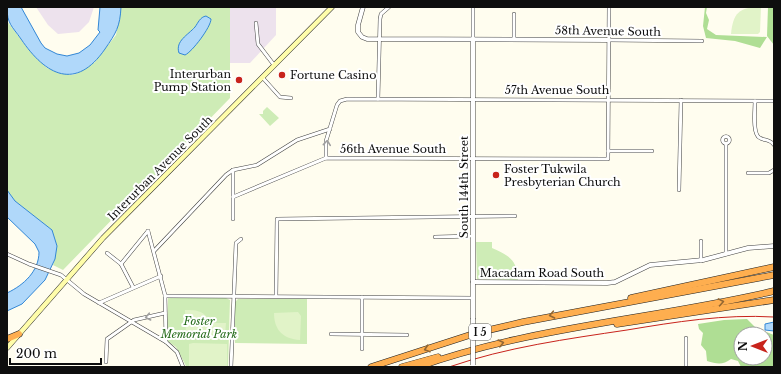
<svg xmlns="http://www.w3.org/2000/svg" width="781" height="374" font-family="'Libre Baskerville',serif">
<rect width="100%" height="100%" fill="#fffdef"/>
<g fill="#ede2ed">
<polygon points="36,7 94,7 89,22 79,32 58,34 48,25"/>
<polygon points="230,8 276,8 276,35 250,63 230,63"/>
</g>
<g fill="#ceecb6">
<polygon points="121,7 230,7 230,98 63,270 53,265 57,246 52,230 15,201 7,190 7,21 28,49 47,68 71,75 76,74 95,62 116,35"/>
<polygon points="267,107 279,118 270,126 259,114 263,114 263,111"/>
<path d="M476,242H492V248C510,256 517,260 518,280L477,279Z"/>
<polygon points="168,298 226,298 230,300 228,367 186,366 176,347 167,341"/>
<polygon points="238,299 307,299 307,344 235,343 235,302"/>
</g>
<g fill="#afde94" fill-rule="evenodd">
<polygon points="705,7 707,7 706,13 709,20 707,29 716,35 767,37 760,48 735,41 706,38 703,26"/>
<polygon points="768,7 774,7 774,45 767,36"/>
<path d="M747,319L756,328L774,335V367H741L738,361L731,359C723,365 717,364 707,361L706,351L701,345L703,333L699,329L698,324L724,320ZM741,334H765V358H741Z"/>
</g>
<g fill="#e1f3c8">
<path d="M761,7L760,32L758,34H731C733,13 739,7 761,7Z"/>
<path d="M185,310C198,310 205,311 210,323H226L225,334H212V337L188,336L186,334Z"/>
<path d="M298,312L301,316L300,340C283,339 274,330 274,313Z"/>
<polygon points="193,343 227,344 227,367 189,367 189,344"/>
</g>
<g fill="#b0d8fa" stroke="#3287d6">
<path d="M7,7H21L41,43L45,48L57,54L67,56L79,53L90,45L100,32L98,30L100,7H121C120,27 116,33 105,49C76,91 46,76 21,39C12,26 7,24 7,7Z"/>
<path d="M206,16L211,19C211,27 192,52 185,55L179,53C175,41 188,35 195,27C198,23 200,17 206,16Z"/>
<path d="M7,190L15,201L52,230L57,246L55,259L45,280L22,304L7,311V293C24,285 39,271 39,252L35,244L7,217Z"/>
<polygon points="774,322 774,331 765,330 765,324"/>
</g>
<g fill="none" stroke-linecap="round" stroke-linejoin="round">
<defs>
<g id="minor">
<polyline points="473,7 473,39"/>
<polyline points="514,14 514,39"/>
<polyline points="256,23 258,44 274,65"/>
<polyline points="608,40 702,41"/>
<polyline points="262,77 280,97 291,98"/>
<polyline points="378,99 380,19 381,14 389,7"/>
<path d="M755,101C755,109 752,135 760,138C766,141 770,139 774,145"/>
<circle cx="726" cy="140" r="3.5"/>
<polyline points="608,151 652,151"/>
<polyline points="326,158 326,141 337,105 340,101 347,99 774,101"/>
<polyline points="233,170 233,219"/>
<polyline points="748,173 769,173 774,170"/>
<polyline points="679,190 681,100"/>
<polyline points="233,197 326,158 608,159 609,7"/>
<polyline points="148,231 165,295 166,342"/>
<polyline points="435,237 473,236"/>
<polyline points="154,251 226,175 233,170 257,165 297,140 330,129"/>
<polyline points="107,253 121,264 133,287"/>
<polyline points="7,254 29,264 61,275 84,294 166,342 177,352 183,367"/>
<polyline points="726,254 726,144"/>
<polyline points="701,261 701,241"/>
<polyline points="121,264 148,231"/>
<polyline points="165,296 473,298"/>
<polyline points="276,296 277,219 515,216"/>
<polyline points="362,297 362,349"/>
<polyline points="99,303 161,276"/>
<polyline points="331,334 407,335"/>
<polyline points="106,362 107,339 134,320 165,313"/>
<polyline points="231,367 236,243 241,239"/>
<polyline points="686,367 686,338"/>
</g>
<g id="tertiary">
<polyline points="363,7 358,25 358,32 362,37 367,39 608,40"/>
<polyline points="473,282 607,283 615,282 650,265 703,260 748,248 774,246"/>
<polyline points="473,318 473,39"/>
</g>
<polyline id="secondary" points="7,348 103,238 332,7"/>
<g id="motorway">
<polyline points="631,298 774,267"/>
<polyline points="617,324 774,300"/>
<polyline points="7,339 19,334"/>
<polyline points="371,367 476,333 523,322 774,275"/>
<polyline points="402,367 438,357"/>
<path d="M418,367C533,326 656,319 774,291"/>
</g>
</defs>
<use href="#minor" stroke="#414141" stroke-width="4"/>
<use href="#tertiary" stroke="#414141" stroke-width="5"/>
<use href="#secondary" stroke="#303030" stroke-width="5.5"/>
<use href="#motorway" stroke="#1f1f1f" stroke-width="7"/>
<use href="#minor" stroke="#fff" stroke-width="3"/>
<use href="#tertiary" stroke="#fff" stroke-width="4"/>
<use href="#secondary" stroke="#fffdaa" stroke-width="4.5"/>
<use href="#motorway" stroke="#feae4f" stroke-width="6"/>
<path stroke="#c8231c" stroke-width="1" d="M449,367C507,347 567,339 627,330C675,322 724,314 774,317"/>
<defs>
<polyline id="tertiary-bridge" points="473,365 473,318"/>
</defs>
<use href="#tertiary-bridge" stroke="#414141" stroke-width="5" stroke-linecap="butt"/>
<use href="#tertiary-bridge" stroke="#fff" stroke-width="4"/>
</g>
<defs><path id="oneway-chevron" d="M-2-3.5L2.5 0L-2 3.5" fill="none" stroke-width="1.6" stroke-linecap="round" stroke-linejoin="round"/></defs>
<g stroke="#9f9f9f">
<use href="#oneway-chevron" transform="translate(327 143) rotate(-84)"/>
<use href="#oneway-chevron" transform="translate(148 317) rotate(168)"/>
</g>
<g stroke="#926632">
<use href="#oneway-chevron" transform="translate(721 302) rotate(-10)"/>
<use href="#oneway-chevron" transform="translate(552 315) rotate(169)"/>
<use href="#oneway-chevron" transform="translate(501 343) rotate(-14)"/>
<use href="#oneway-chevron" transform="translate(427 349) rotate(162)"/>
</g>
<g fill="#c8231c" stroke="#fff" stroke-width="1.5">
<circle cx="282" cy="75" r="4"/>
<circle cx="239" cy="80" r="4"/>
<circle cx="496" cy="175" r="4"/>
</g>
<g text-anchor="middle" stroke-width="4" stroke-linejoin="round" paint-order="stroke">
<rect fill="#fff" stroke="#565656" stroke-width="1" x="469" y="324" width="22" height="16" rx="3"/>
<g font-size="10" font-weight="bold" fill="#0e0e0e">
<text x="480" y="336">I 5</text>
</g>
<g font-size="11" fill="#0e0e0e" stroke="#fff">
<text transform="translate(608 31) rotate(1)" y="4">58th Avenue South</text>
<text x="557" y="94">57th Avenue South</text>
<text x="393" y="153">56th Avenue South</text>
<text transform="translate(160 168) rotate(-45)" y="4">Interurban Avenue South</text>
<text transform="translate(464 187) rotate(-90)" y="4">South 144th Street</text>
<text x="542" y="277">Macadam Road South</text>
</g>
<g font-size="11" fill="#0e0e0e" stroke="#fff" text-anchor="start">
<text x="231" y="78" text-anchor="end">Interurban<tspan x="231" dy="13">Pump Station</tspan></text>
<text x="290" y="79">Fortune Casino</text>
<text x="504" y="173">Foster Tukwila<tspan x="504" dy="13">Presbyterian Church</tspan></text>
</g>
<g font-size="11" font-style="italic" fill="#246b1a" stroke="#fff">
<text x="199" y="325">Foster<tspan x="199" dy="13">Memorial Park</tspan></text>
</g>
</g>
<rect width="781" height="374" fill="none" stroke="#0e0e0e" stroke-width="16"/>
<g transform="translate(753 346) rotate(270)"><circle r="19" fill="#ffffff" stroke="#9f9f9f"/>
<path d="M0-3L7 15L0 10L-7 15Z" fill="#c8231c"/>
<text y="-6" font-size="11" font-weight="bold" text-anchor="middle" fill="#0e0e0e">N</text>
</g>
<path d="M10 358v6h91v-6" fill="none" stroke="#0e0e0e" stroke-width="2"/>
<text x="16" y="358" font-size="12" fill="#0e0e0e" stroke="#ffffff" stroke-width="3" paint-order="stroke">200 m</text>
</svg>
